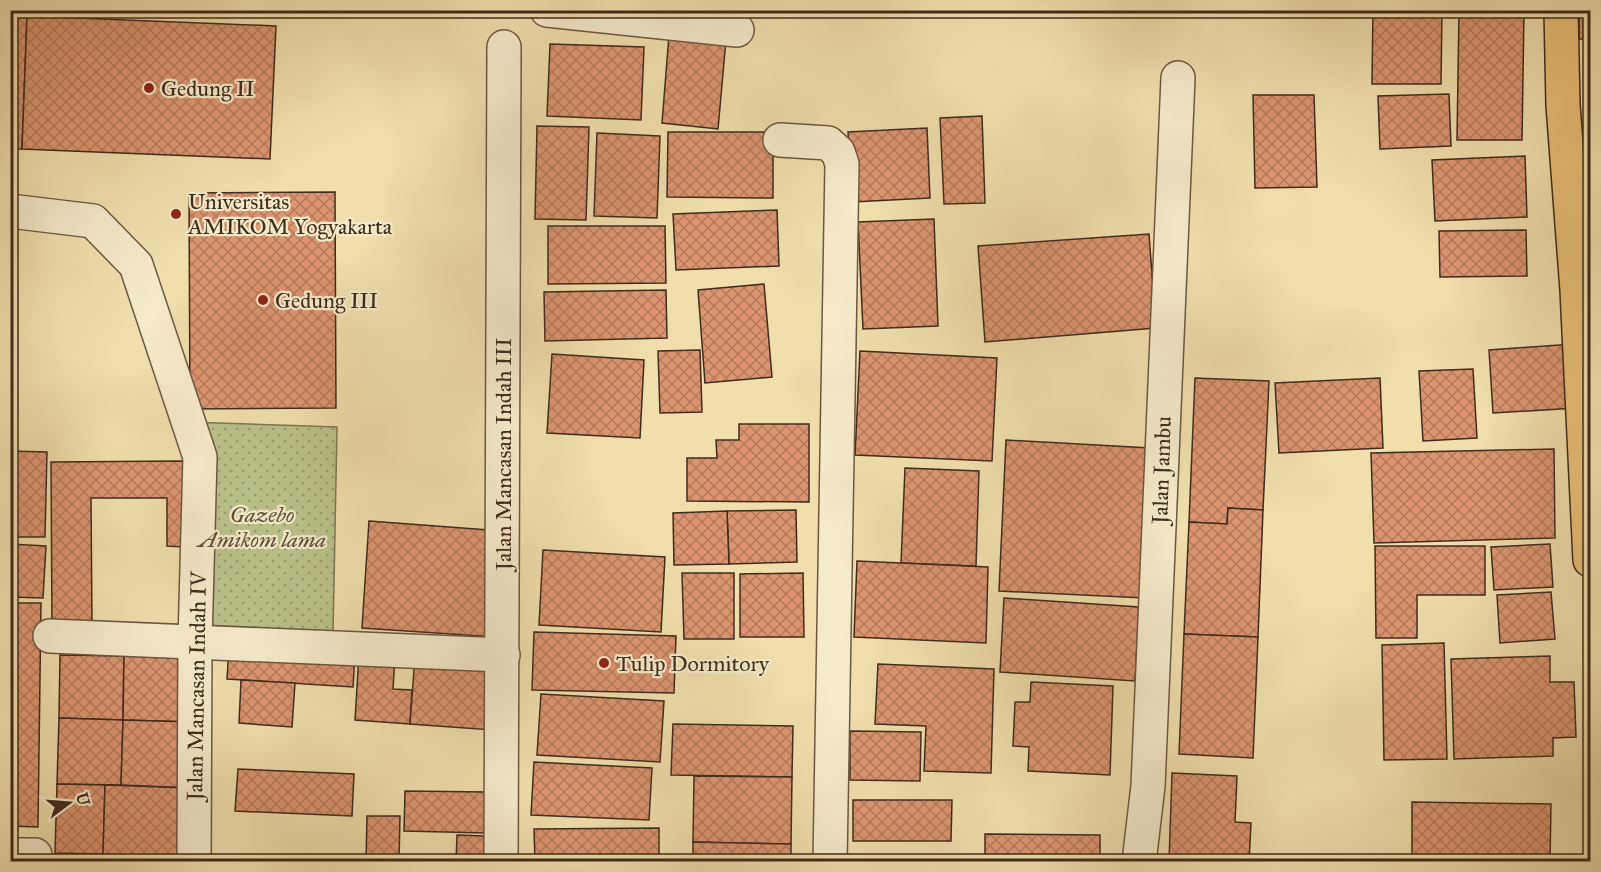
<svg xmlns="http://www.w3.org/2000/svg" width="1601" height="872" font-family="'IM FELL Great Primer',serif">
<defs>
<pattern id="park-dots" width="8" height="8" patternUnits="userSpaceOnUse" patternTransform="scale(1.5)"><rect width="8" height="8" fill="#bac18a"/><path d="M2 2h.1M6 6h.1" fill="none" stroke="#999d70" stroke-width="1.8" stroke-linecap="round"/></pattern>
<pattern id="building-cross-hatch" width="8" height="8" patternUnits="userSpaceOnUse" patternTransform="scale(1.5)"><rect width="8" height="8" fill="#dd9571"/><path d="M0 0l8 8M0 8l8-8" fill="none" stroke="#b57a5c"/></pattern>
</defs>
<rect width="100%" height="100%" fill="#f0dead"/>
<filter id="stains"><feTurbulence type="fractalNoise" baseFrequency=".00333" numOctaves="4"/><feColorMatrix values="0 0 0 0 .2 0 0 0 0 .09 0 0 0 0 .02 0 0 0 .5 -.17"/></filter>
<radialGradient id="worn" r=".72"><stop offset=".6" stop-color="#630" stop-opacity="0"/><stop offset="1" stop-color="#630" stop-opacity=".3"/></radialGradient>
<polygon fill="url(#park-dots)" stroke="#7d7653" stroke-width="1.5" points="188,422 337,427 333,635 191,626"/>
<g fill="url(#building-cross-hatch)" stroke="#402b1c" stroke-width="1.5">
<polygon points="1373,10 1442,10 1441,84 1372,84"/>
<rect x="1579" y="10" width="11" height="29"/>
<polygon points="1459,11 1524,12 1522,140 1457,140"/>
<polygon points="10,16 27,16 22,149 10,149"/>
<polygon points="27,16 276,26 270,159 22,149"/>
<polygon points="669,35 726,40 718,129 662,123"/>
<polygon points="550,44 644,47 641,120 547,116"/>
<polygon points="1590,50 1590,93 1586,93 1585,51"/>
<polygon points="1449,94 1451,146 1380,149 1378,96"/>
<polygon points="1253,95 1314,95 1317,187 1255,188"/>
<polygon points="982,116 985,203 944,204 940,118"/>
<polygon points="537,126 589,127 586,220 535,219"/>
<polygon points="927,128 930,198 852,202 848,132"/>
<polygon points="668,132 773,132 773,198 667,197"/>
<polygon points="597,133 660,136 657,218 594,216"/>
<polygon points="1525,156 1527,217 1435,221 1432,160"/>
<polygon points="335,192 336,408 190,409 189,193"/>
<polygon points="777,210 779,266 676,270 673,214"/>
<polygon points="934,219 938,326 863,329 858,222"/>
<polygon points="548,226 665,226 666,283 548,284"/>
<polygon points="1526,230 1527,276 1440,277 1439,231"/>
<polygon points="1149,234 1156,328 985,342 978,246"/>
<polygon points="764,284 772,377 705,383 698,290"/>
<polygon points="666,290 667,338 545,341 544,292"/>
<polygon points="1573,344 1576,408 1493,413 1489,350"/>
<polygon points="700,350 702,412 660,413 658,351"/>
<polygon points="860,351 997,358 992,461 855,455"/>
<polygon points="552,354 644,360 640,438 547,433"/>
<polygon points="1473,369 1477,438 1423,441 1419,371"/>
<polygon points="1195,378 1269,381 1263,510 1228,508 1227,524 1189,522"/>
<polygon points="1380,378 1383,448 1279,453 1275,383"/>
<polygon points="739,424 809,424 809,502 687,501 687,458 717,458 716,440 739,440"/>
<polygon points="1006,440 1150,448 1144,598 999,591"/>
<polygon points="1554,449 1555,538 1374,543 1371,453"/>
<polygon points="10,451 47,452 45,537 10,537"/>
<polygon points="183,461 184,547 167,546 167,498 91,498 92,630 52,629 51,462"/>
<polygon points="905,468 979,471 976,566 901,563"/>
<polygon points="1228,508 1263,510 1258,637 1184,634 1189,522 1227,524"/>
<polygon points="796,510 797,562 729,564 727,511"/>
<polygon points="727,511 729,564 674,565 673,513"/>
<polygon points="369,521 502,531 495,637 362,628"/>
<polygon points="10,544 46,546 43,598 10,597"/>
<polygon points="1550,544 1553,587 1494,590 1491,547"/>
<polygon points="1375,546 1485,546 1485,595 1417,595 1417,638 1376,638"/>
<polygon points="543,550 665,557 661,632 539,625"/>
<polygon points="857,561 988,567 986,643 854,637"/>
<polygon points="682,573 734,573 734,639 684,639"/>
<polygon points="803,573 804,637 740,637 740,574"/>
<polygon points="1551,592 1555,639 1500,643 1497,595"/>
<polygon points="1004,598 1139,607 1135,681 1000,672"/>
<polygon points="10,603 41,603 38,827 10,826"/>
<polygon points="534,632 676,636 674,693 532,690"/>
<polygon points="1184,634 1258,637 1253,758 1179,754"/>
<polygon points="1444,643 1447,759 1384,760 1382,645"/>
<polygon points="229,647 355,655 353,687 227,679"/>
<polygon points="359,654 395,657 393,689 412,690 410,724 355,720"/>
<polygon points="60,655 124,656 123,720 59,718"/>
<polygon points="124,656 194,658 192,722 123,720"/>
<polygon points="415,656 498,663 493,730 410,724"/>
<polygon points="1550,656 1550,682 1574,682 1576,737 1553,738 1553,756 1454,759 1451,659"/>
<polygon points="878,664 994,669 991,773 924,771 926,726 875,724"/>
<polygon points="241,680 295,683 292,727 239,723"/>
<polygon points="1031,682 1113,686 1110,775 1028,771 1029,747 1013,746 1015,702 1030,702"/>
<polygon points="541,694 664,701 660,762 537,755"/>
<polygon points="59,718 123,720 121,785 57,784"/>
<polygon points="123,720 192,722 190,788 121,785"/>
<polygon points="673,724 793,726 792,777 671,775"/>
<polygon points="850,731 921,732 920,781 850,780"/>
<polygon points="534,762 652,768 649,820 531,815"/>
<polygon points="238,769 354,774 352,816 235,811"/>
<polygon points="1172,773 1237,776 1235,822 1251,823 1249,862 1169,862"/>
<polygon points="694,776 792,777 791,844 693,842"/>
<polygon points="57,784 105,785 103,854 55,853"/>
<polygon points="105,785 190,788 189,857 103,854"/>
<polygon points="405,791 486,792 485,833 404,831"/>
<polygon points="853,800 952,800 951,841 853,841"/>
<polygon points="1412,802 1551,804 1550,862 1412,862"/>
<polygon points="367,816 400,816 399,862 366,862"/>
<polygon points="659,828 659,862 535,862 534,829"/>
<polygon points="985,834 1100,835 1100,862 985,862"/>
<polygon points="457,835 485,836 484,862 456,862"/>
<polygon points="693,842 791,844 791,862 693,862"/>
<polygon points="840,855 954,858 954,862 840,862"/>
</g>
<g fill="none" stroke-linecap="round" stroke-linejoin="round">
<defs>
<g id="minor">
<polyline points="547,10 737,30"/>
<polyline points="780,140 828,143 838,152 842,164 830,862"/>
<polyline points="10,211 93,221 136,265 200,457 195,641 194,862"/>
<polyline points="50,636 503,655"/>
<polyline points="10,855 35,855"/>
<polyline points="501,862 504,47"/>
<polyline points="1139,862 1148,786 1178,78"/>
</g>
<polyline id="major" points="1561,10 1563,105 1577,290 1590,560"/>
</defs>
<use href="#minor" stroke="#6c5840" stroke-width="36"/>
<use href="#major" stroke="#402b1c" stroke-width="36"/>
<use href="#minor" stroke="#f5eaca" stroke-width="33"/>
<use href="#major" stroke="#e8bf76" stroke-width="33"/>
</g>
<g fill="#8f2418" stroke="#f5eaca" stroke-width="2">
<circle cx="149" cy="88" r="6"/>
<circle cx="176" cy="214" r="6"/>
<circle cx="263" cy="300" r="6"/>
<circle cx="604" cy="663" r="6"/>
</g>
<g text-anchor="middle" stroke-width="4.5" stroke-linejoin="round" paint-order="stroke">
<g font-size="22" fill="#402b1c" stroke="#f5eaca" text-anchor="start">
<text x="161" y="96">Gedung II</text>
<text x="188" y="209">Universitas<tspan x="188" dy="25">AMIKOM Yogyakarta</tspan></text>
<text x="275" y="308">Gedung III</text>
<text x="616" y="671">Tulip Dormitory</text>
</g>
<g font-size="22" fill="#402b1c" stroke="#f5eaca">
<text transform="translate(503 454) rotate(-90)" y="8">Jalan Mancasan Indah III</text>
<text transform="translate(1161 470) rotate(-88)" y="8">Jalan Jambu</text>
<text transform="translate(196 686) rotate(-89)" y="8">Jalan Mancasan Indah IV</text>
</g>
<g font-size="22" font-style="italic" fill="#5e5038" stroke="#f5eaca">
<text x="262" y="522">Gazebo<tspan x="262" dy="25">Amikom lama</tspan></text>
</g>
</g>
<rect width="1601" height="872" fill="none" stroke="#f0dead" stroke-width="36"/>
<rect x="12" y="12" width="1577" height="848" fill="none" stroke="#402b1c" stroke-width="3"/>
<rect x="18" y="18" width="1565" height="836" fill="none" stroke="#402b1c" stroke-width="1.5"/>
<g transform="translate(69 803) rotate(74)" stroke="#f5eaca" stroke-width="4.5" paint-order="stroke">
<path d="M0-4.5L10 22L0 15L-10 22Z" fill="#402b1c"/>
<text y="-9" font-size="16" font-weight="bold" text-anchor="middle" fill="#402b1c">U</text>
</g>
<rect width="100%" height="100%" filter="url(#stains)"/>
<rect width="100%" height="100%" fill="url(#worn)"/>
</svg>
